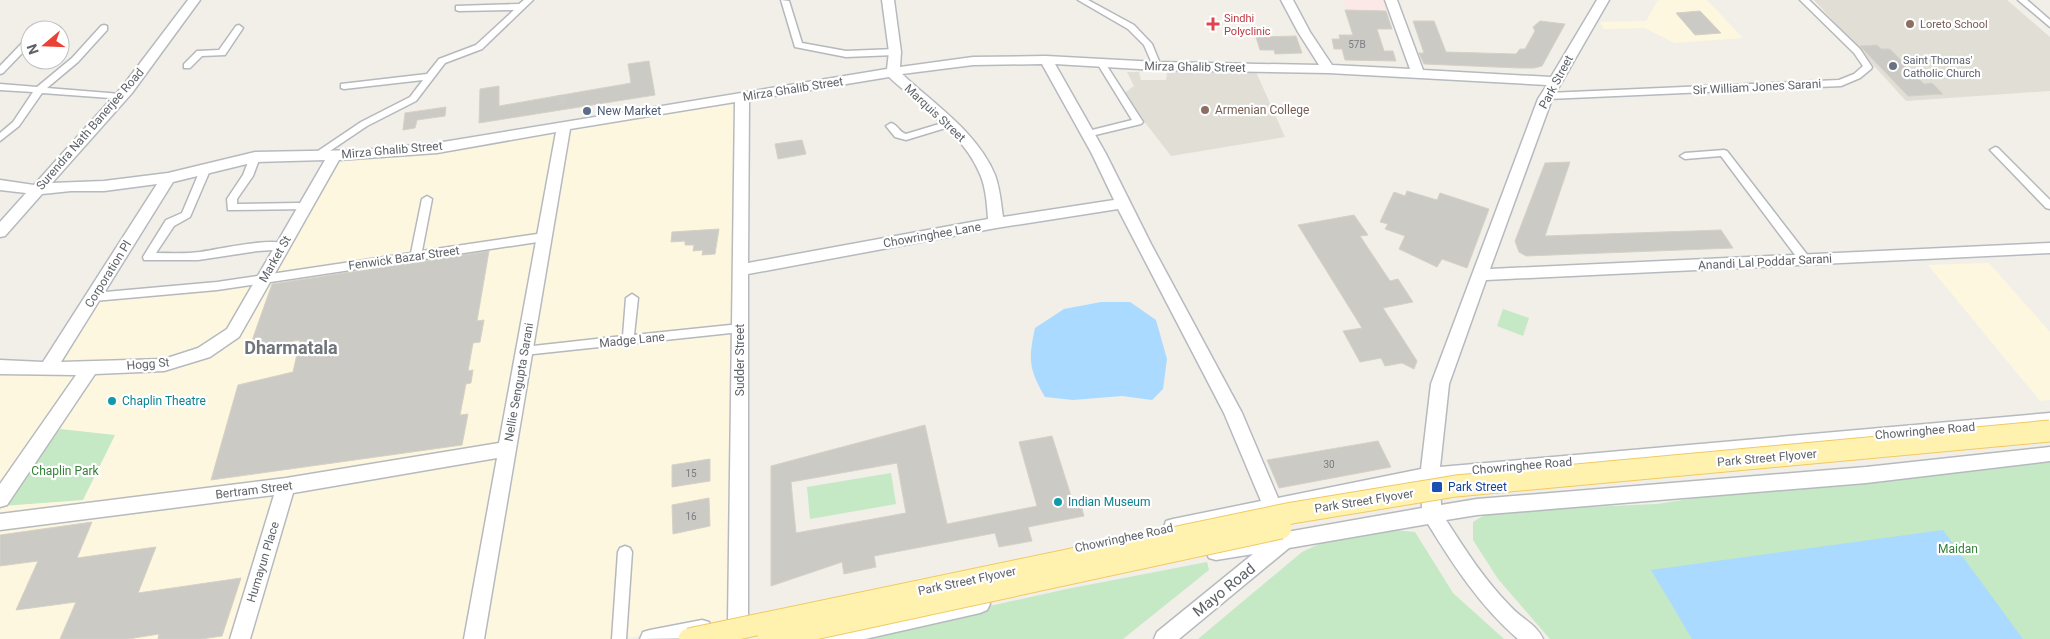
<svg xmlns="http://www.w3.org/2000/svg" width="2050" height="639" font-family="Roboto,sans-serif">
<rect width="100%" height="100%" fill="#f1efe8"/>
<g fill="#fef7e0">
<polygon points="1658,0 1707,0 1743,38 1675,43 1645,28 1604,29 1600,22 1646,21"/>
<polygon points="737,100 732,618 622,639 480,639 567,128"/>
<polygon points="560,128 466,639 0,639 0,372 46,372 93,299 267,280 338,156"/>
<polygon points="1989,263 2050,332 2050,400 2040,401 1928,265"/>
</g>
<g fill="#e1ded6">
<polygon points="1814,0 2007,0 2050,37 2050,91 1906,101"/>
<polygon points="1127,72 1139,72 1141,80 1166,80 1167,72 1256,72 1285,137 1171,156 1123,94 1134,86"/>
</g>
<polygon fill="#fce8e6" points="1344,0 1384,0 1388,9 1347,10"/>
<g fill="#c5e8c5">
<polygon points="1503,309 1529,318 1523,336 1497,326"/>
<polygon points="60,429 115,435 83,500 2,506"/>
<polygon points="2050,446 2050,639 1550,639 1498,579 1473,540 1473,522 1488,513 1496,511 1657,504 1934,461"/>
<polygon points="891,473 896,504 810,519 807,487"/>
<polygon points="1373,528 1415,532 1453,593 1504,639 1198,639 1302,552 1332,538"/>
<polygon points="1207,562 1209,570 1123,639 841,639 1067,589"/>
</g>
<g fill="#aadaff">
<path d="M1101,302H1130L1156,320L1167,359L1163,389L1152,400L1122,396L1073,400L1045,397C1029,369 1028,360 1035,328L1064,309Z"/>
<polygon points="1943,530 2023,639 1692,639 1651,570"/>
</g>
<g fill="#cccac5" stroke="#d6d1c6" fill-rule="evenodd">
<polygon points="1345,10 1386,11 1392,29 1377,29 1384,51 1393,51 1396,61 1345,60 1342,49 1334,49 1332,39 1340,39 1339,35 1353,35"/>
<polygon points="1700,11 1721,33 1695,35 1676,13"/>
<polygon points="1413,21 1434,21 1446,52 1516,54 1520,49 1525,49 1535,31 1533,27 1540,21 1565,24 1542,66 1534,68 1519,68 1424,64 1419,53 1424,53"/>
<polygon points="1296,36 1302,53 1275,54 1274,50 1260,50 1256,37"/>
<polygon points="1877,45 1881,49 1890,49 1924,84 1932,83 1943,94 1908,96 1860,46"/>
<polygon points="649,61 655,95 479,123 480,89 499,86 499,106 631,83 628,64"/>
<polygon points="446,107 445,116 417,120 415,128 403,130 405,113"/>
<polygon points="802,140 806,154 778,159 775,144"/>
<polygon points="1570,162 1545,236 1721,230 1733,248 1526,256 1519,252 1515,241 1545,163"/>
<polygon points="1407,191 1437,200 1440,193 1489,209 1467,268 1442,259 1437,267 1399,249 1405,236 1385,229 1388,224 1380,222 1394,192 1405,196"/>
<polygon points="1354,215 1368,235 1360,236 1390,281 1398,279 1413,302 1383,308 1417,361 1414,369 1402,363 1385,366 1381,358 1360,362 1343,331 1362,328 1298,225"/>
<polygon points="719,229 715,254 702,255 703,250 693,251 694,245 685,245 685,241 671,242 672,232"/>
<polygon points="489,251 477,321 484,320 480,342 473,343 468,371 473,370 471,383 466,384 460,415 468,414 462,445 211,480 238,385 293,372 300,340 249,349 272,284"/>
<path d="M925,425L947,524L1037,506L1019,442L1052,436L1072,499L1079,498L1084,516L1028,527L1032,541L999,547L995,533L874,556L876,567L844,574L842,562L771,586V466ZM897,463L906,513L796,533L791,482Z"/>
<polygon points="1378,441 1391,467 1279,488 1267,460"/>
<polygon points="710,459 710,481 672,487 672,465"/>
<polygon points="709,498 710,526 673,534 672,505"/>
<polygon points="92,522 77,558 156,547 138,593 241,578 222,636 201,639 158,639 159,634 128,639 60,639 76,602 16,610 38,561 0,566 0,535"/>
</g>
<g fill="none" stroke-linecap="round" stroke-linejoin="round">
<polyline stroke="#ccccc8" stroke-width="9" stroke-dasharray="9 5" stroke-linecap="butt" points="562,95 563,109"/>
<defs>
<g id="street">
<polygon points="524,0 533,0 482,49 445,63 416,101 367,126 321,157 315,157 313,155 315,153 361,122 410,97 423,80 344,89 341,88 341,84 427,74 439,59 476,45 514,10 459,11 456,10 456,6 519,4"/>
<polygon points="781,0 789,1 802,43 846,51 895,49 899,52 895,55 846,57 795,47"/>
<polygon points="1078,0 1088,0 1134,25 1152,44 1161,66 1160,68 1154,68 1144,45 1128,29"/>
<polygon points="1800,0 1809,0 1860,49 1872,67 1871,69 1860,78 1841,86 1548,99 1543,96 1548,93 1839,80 1854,74 1863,66 1854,53"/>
<polygon points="2018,0 2027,0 2050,20 2050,27"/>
<polygon points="104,25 107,26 107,30 78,62 47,88 121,94 124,95 124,99 42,93 19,126 0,141 0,133 13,122 33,92 0,90 0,84 37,87 72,58 101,26"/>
<polygon points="239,25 243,28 225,55 202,56 190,68 184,68 184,64 197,51 219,50 236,26"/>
<polygon points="26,41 30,43 29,46 3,73 0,74 0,66 23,42"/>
<polygon points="1101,60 1105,63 1143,122 1141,124 1087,137 1084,136 1084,132 1132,120 1097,63"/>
<path d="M949,121L954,124L952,126L906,140L895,137L886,126L891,123C898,125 899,132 906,134Z"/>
<polygon points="1995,147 1998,148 2050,200 2050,209 2046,208 1992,152 1990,150"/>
<polygon points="1724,150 1727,151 1809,257 1810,260 1809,263 1801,263 1721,156 1685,159 1680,156 1685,153"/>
<polygon points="255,154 260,157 253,176 237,199 237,204 298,203 309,205 310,207 309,209 228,210 227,199 243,175 250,157"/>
<path d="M206,165L211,168L190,217L174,226L156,253C170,253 185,254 200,252C215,250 279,235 288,246L287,249L258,251L198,260H144L143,257L166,220L182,213L201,168Z"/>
<polygon points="427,196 432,199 422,251 544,233 549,237 544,241 217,290 94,301 88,297 94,293 217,282 411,253 422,199"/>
<polygon points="632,294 638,298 634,335 740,324 746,328 740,332 524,355 520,354 518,351 520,348 524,347 623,336 626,298"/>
<polygon points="625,546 630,548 632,552 626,639 612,639 618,552 620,548"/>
</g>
<g id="secondary">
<path d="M188,0H200L132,93L52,183L104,181L168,173L255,152L364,150L437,143L887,69L889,52L882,0H894L901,52L900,67L973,57L1046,56L1157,62L1319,65L1298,32L1281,0H1293L1310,32L1332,65L1410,69L1385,0H1397L1423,70L1551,77L1597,0H1609L1552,99L1490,269L2050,243V253L1486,280L1449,384L1440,467L2050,413V427L1440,482L1441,505L1477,499L1866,467L2050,447V461L1866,483L1477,515L1446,520C1466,551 1485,581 1511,607C1521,618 1537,625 1543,639H1518C1480,606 1454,566 1428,524L1289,548L1179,639H1154L1157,632L1253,554L1216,560L1209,558L1206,552L1209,546L1422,508L1421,484L1284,512L1285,515L1283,521L1276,523L1269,521L1267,516L1173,535L1166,533L1164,527L1166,521L1173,519L1261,501L1224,413L1118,209L996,228L748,274V622L745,629L738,631L731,629L728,622L735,102L570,129L484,639H464L497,458L293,493L250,639H230L274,495L0,530V514L286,478L499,443L556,132L437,153L339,160L239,337L210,357L164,371L95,374L7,505L0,507V484L76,375L0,374V360L43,362L157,184L104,191H71L42,194L5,236L0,237V222L26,193L0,190V180L34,185L122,87ZM1042,64L1092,154L1114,200L1003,217C1001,203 1000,189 995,175C977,132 935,105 902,74L973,65ZM1055,64L1157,70L1328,73L1547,85L1538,99L1431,384L1421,469L1278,498L1242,413L1151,244L1106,154ZM889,77C920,106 963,133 980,174C986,188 987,204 988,219L748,263L749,100ZM325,160L227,329L198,348L164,359L61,362L173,182L255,162Z"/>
<polygon points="980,595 987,598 990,604 987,610 980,613 865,639 813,639 816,632 823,630"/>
<polygon points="702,620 709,622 712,629 709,636 702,638 640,639 643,632 650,630"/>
</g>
</defs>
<use href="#street" stroke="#b5b8bc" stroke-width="3"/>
<use href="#secondary" stroke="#b6babf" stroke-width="3"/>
<use href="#street" fill="#fff" fill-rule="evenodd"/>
<use href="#secondary" fill="#fff" fill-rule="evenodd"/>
<defs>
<g id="primary-bridge">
<polyline points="689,639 1292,513 1456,486 2050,431"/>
<polyline points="768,639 1281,528"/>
</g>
</defs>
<use href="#primary-bridge" stroke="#f2c960" stroke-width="23" stroke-linecap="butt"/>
<use href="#primary-bridge" stroke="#fff2af" stroke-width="21"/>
</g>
<path fill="#e0444e" stroke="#fff" stroke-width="2" d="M1210.5 16.5h5v5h5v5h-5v5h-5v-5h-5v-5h5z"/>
<g fill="#8d6e63" stroke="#fff" stroke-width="2">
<circle cx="1910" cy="24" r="5"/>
<circle cx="1205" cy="110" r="5"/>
</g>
<circle fill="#6b7280" stroke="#fff" stroke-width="2" cx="1893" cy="66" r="5"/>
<circle fill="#5c6f8a" stroke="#fff" stroke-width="2" cx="587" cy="111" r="5"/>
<g fill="#0f9aa8" stroke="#fff" stroke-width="2">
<circle cx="112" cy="401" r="5"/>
<circle cx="1058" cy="502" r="5"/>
</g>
<rect fill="#1a4fb4" stroke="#fff" stroke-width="2" x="1431" y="481" width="12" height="12" rx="2.5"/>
<g text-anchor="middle" stroke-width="4.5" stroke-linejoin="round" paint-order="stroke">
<g font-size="10" fill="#7a7d7f">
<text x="1357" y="48">57B</text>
<text x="1329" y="468">30</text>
<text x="691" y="477">15</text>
<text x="691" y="520">16</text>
</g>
<g font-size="11" fill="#be3a42" stroke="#fff" text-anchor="start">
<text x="1224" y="22">Sindhi<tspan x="1224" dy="13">Polyclinic</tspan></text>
</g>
<g font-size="11" fill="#785e54" stroke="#fff" text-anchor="start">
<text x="1920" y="28">Loreto School</text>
</g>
<g font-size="11" fill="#5b616d" stroke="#fff" text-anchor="start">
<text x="1903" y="64">Saint Thomas'<tspan x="1903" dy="13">Catholic Church</tspan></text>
</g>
<g font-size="12" fill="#5f6368" stroke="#fff">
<text transform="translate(1195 67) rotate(1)" y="4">Mirza Ghalib Street</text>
<text transform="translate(1556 82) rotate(-62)" y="4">Park Street</text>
<text transform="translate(1757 87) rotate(-3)" y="4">Sir William Jones Sarani</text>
<text transform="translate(793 89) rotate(-9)" y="4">Mirza Ghalib Street</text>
<text transform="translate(935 113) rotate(43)" y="4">Marquis Street</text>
<text transform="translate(90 129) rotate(-49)" y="4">Surendra Nath Banerjee Road</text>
<text transform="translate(392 150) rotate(-5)" y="4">Mirza Ghalib Street</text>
<text transform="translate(932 235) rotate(-10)" y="4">Chowringhee Lane</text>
<text transform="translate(404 258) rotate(-8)" y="4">Fenwick Bazar Street</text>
<text transform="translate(275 259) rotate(-60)" y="4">Market St</text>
<text transform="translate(1765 262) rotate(-3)" y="4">Anandi Lal Poddar Sarani</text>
<text transform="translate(108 274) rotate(-58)" y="4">Corporation Pl</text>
<text transform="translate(632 340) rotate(-6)" y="4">Madge Lane</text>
<text transform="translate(740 360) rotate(-90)" y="4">Sudder Street</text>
<text transform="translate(148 364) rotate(-5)" y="4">Hogg St</text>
<text transform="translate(519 382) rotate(-80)" y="4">Nellie Sengupta Sarani</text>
<text transform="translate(1925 431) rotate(-5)" y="4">Chowringhee Road</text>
<text transform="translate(1767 458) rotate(-5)" y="4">Park Street Flyover</text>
<text transform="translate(1522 466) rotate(-5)" y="4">Chowringhee Road</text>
<text transform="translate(254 490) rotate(-7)" y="4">Bertram Street</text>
<text transform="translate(1364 501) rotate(-9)" y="4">Park Street Flyover</text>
<text transform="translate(1124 538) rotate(-12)" y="4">Chowringhee Road</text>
<text transform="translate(263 562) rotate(-73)" y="4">Humayun Place</text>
<text transform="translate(967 581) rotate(-12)" y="4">Park Street Flyover</text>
</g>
<g font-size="12" fill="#785e54" stroke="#fff" text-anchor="start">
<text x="1215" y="114">Armenian College</text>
</g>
<g font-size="12" fill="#4e5e75" stroke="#fff" text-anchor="start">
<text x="597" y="115">New Market</text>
</g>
<g font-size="12" fill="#0d838f" stroke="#fff" text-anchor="start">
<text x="122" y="405">Chaplin Theatre</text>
<text x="1068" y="506">Indian Museum</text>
</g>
<g font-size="12" fill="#348238" stroke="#fff">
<text x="65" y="475">Chaplin Park</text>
<text x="1958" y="553">Maidan</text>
</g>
<g font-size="12" fill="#164399" stroke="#fff" text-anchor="start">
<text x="1448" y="491">Park Street</text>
</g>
<g font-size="15" fill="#5f6368" stroke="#fff">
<text transform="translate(1224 590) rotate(-39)" y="5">Mayo Road</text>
</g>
<g font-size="18" font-weight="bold" fill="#70757a" stroke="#fff">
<text x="291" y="354">Dharmatala</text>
</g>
</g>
<g transform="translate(45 45) rotate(251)"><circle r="24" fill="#ffffff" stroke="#bfc1c3"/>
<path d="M0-4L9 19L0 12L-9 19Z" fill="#ea4335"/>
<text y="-8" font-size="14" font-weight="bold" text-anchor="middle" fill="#5f6368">N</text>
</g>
</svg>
